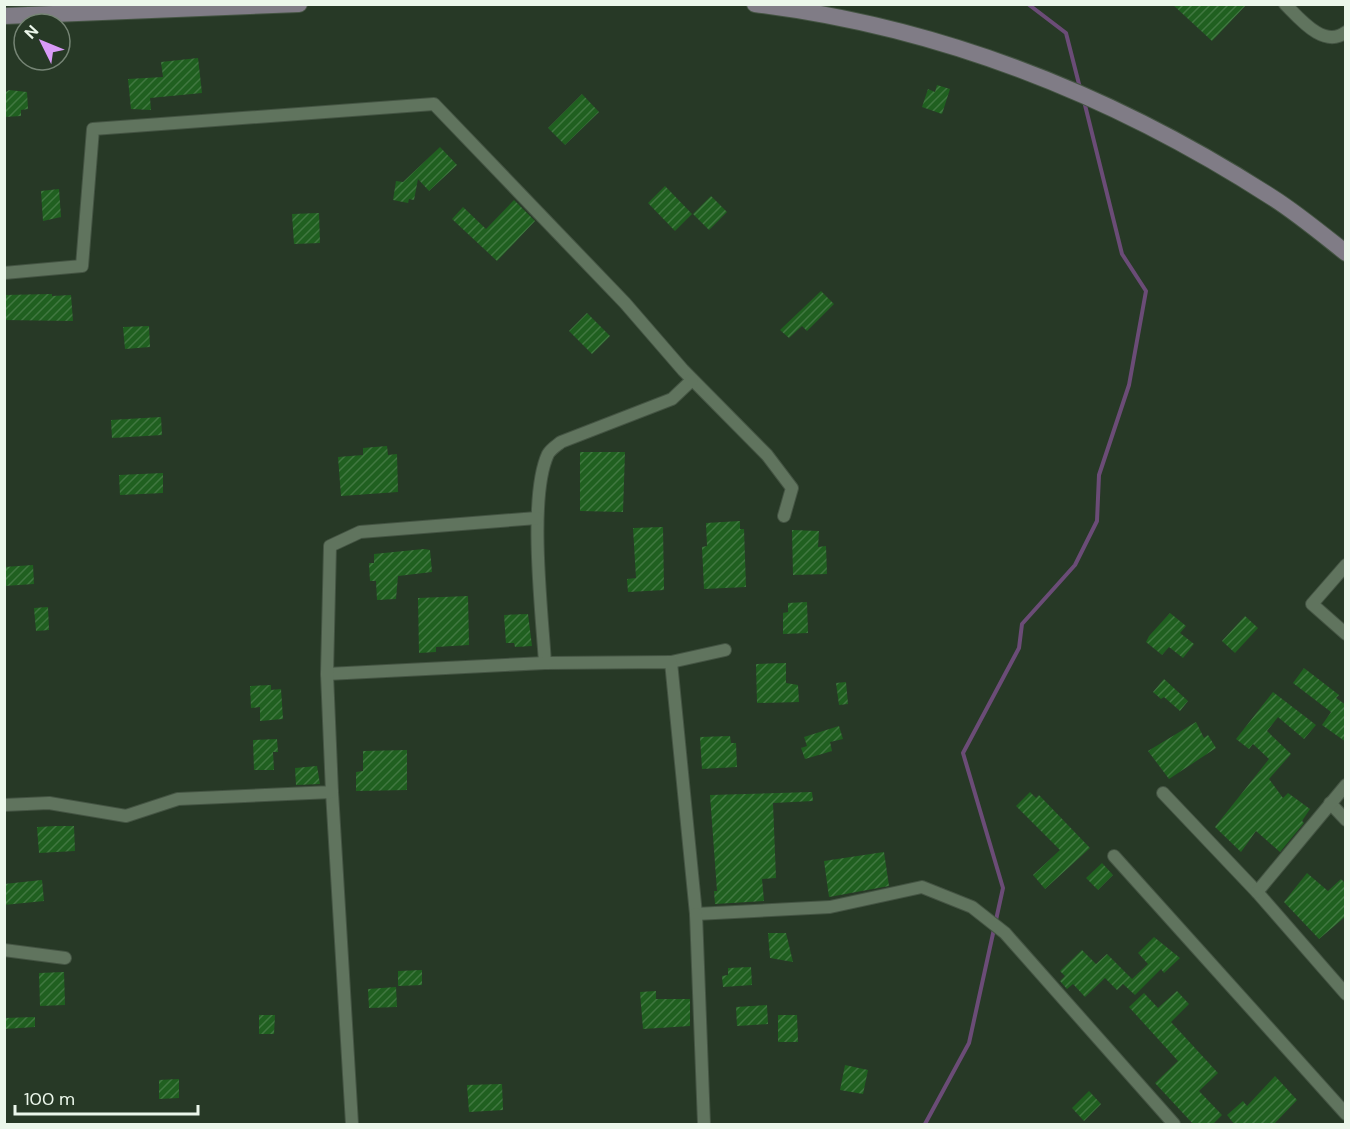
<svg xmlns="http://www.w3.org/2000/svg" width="1350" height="1129" font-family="'DM Sans',sans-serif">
<defs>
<pattern id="building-hatch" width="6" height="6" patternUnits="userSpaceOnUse" patternTransform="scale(1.5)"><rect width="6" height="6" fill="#206020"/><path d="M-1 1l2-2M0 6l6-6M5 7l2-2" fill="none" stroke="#417841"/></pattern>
</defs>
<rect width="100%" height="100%" fill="#273926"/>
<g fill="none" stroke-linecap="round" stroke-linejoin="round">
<g stroke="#6b4c77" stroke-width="4">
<polyline points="1028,4 1066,33 1080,88"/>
<polyline points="925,1124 969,1043 1003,888 963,753 1019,648 1022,624 1075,565 1097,521 1099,475 1129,385 1146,291 1122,254 1084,101"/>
</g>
</g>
<g fill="url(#building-hatch)">
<polygon points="1172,4 1247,4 1212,41"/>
<polygon points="198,58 202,93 150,98 151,110 131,109 128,79 163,77 161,62"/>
<polygon points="937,85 950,89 942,114 922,107 928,89 935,92"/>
<polygon points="9,90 27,92 28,109 21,110 21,116 4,117 4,93"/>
<polygon points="582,94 599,112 565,145 548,128"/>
<polygon points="440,147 457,165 429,191 418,179 414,200 409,199 408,203 393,200 396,181 403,182"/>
<polygon points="665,186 692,214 675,231 648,203"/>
<polygon points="59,189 61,217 43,221 41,191"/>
<polygon points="711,196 727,212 709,230 693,214"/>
<polygon points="514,200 535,221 497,261 452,219 463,207 486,229"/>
<polygon points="319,213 320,243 294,244 292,214"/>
<polygon points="821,291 834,304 807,331 802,326 789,338 780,330"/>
<polygon points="52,294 52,296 71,295 73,321 4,320 4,295"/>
<polygon points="587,313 610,336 592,354 569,331"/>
<polygon points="149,326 150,347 125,349 123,327"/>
<polygon points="161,417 162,435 112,438 111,420"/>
<polygon points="387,446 388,455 397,454 398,492 341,496 338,457 363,455 363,448"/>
<polygon points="580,452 625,452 623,512 580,511"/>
<polygon points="163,473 163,493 120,495 119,475"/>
<polygon points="740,521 740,529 744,529 746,587 704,589 702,547 707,546 706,523"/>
<polygon points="663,527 664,590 628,592 627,579 636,578 633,528"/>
<polygon points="792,530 819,531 818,547 826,546 827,574 793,575"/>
<polygon points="424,549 430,550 432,572 398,576 396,599 377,600 376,581 370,581 369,563 374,563 374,554"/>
<polygon points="33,565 34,584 4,586 4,567"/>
<polygon points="468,596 469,645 436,647 436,652 419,653 418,598"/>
<polygon points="807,602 808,633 783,634 783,613 788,612 788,603"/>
<polygon points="48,607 49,630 36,631 34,608"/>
<polygon points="1170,613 1186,626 1180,633 1194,644 1183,658 1169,647 1162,655 1146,642 1149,636"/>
<polygon points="528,614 532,646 515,647 514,643 506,643 504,615"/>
<polygon points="1245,616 1258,628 1235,653 1222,641"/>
<polygon points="786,663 786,683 798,685 799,702 757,703 756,664"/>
<polygon points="1304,668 1339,695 1336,698 1346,705 1346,742 1322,725 1331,712 1293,683"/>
<polygon points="1164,679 1188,701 1180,711 1164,697 1161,699 1153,692"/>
<polygon points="846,682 848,704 839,705 836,683"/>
<polygon points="271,685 271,690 281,689 283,719 260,721 260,707 251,708 250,686"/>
<polygon points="1273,692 1316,725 1304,739 1278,717 1267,731 1291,754 1269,779 1283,798 1288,793 1310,809 1302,821 1304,823 1280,852 1256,831 1241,852 1215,827 1269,759 1253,744 1249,749 1236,739"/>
<polygon points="1196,722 1204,738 1208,735 1216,748 1169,779 1148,751"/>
<polygon points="839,726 843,739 830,742 832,751 805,759 801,748 807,746 804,737"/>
<polygon points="730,736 731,743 736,743 737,767 702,769 700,737"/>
<polygon points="277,739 278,752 273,752 274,770 254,770 253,740"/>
<polygon points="407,750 407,790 356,791 356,772 363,771 363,751"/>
<polygon points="317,766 320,784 296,785 295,768"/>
<polygon points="812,792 813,801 773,803 776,878 762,879 764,901 715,904 714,891 717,891 710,795"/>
<polygon points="1030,792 1036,798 1039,795 1090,848 1045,889 1033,875 1060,850 1016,806"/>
<polygon points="56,826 74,826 75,851 39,853 37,827"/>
<polygon points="884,852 889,886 829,897 824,861"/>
<polygon points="1102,863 1113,875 1098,890 1086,878"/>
<polygon points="1307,873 1328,891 1341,879 1346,884 1346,916 1319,939 1284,902"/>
<polygon points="42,880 44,901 4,905 4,884"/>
<polygon points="768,933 786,933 793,962 770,958"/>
<polygon points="1154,937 1180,958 1164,973 1161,969 1135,995 1123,984 1117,990 1105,978 1085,997 1073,984 1067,989 1060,981 1065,976 1060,971 1082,950 1096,964 1107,954 1132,979 1148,964 1138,953"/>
<polygon points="751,967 752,985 723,987 722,976 728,975 728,968"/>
<polygon points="422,970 422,985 398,986 398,971"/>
<polygon points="64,972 65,1005 40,1006 39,973"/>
<polygon points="396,987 397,1007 369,1008 368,989"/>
<polygon points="656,991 656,999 690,999 690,1026 643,1029 640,992"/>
<polygon points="1177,991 1189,1004 1171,1022 1218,1073 1199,1091 1222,1115 1212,1125 1194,1125 1155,1083 1178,1061 1129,1007 1144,993 1158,1008"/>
<polygon points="767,1005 768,1024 737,1026 736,1007"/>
<polygon points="259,1015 275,1015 274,1034 259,1034"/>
<polygon points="778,1015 797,1015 798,1042 778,1042"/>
<polygon points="35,1017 35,1027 4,1029 4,1018"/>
<polygon points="845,1065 868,1070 863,1094 840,1090"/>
<polygon points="1275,1076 1297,1100 1273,1125 1235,1125 1227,1115 1243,1101 1247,1106"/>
<polygon points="179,1079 179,1098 159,1099 159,1080"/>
<polygon points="502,1084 503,1110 469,1112 467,1085"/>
<polygon points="1089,1091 1101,1104 1084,1121 1072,1108"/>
</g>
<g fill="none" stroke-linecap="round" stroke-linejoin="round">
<defs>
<g id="minor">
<path d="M1285,4C1300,19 1324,49 1346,32"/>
<polyline points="4,273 82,266 93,129 434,104 625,303 683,370 767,455 792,488 784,516"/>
<polyline points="1346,565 1312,604 1346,634"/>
<polyline points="671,662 725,650"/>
<path d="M545,663C542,613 528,497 548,454C551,449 556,446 561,442L672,399L692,380"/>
<polyline points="327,674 545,663 671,662 696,914 830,907 922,887 972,907 1005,933 1174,1124"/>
<polyline points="332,792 352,1124"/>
<polyline points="1163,793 1257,892 1346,994"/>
<polyline points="1330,803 1346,820"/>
<polyline points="4,805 49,803 126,816 178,799 332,792 327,674 330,546 360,532 537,518"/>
<polyline points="1114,856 1346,1114"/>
<polyline points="1257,892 1346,785"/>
<polyline points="696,914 704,1124"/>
<polyline points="4,950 65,958"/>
</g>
<g id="secondary">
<path d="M755,4C942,27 1115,96 1273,198C1298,214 1322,234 1346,253"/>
<polyline points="4,16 299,4"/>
</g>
</defs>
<use href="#minor" stroke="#445443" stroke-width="14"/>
<use href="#secondary" stroke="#445443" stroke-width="18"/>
<use href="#minor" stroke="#60745e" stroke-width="12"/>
<use href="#secondary" stroke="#807c86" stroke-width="16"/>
</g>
<rect width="1350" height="1129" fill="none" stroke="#ecf7eb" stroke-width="12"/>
<g transform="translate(42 42) rotate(313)"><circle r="28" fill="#273926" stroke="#768575" stroke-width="1.5"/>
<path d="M0-4.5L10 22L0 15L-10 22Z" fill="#d99af7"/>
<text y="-9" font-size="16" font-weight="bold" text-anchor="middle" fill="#ecf7eb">N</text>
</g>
<path d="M15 1105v9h183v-9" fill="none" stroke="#ecf7eb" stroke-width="3"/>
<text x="24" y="1105" font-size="18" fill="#ecf7eb" stroke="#273926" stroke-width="4.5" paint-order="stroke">100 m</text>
</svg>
